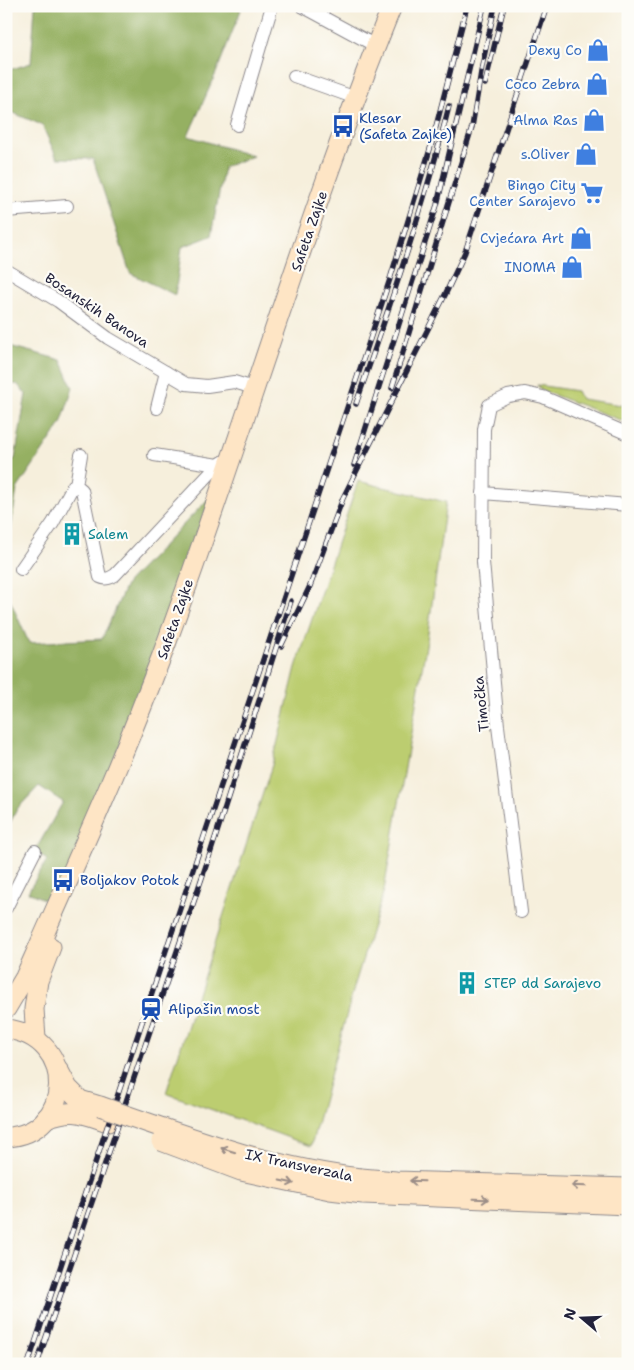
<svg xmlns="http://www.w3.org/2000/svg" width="634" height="1370" font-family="'Shantell Sans',sans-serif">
<rect width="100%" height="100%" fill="#fdfcf7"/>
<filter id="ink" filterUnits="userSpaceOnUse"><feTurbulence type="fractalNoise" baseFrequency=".02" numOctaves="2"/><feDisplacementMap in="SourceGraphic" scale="10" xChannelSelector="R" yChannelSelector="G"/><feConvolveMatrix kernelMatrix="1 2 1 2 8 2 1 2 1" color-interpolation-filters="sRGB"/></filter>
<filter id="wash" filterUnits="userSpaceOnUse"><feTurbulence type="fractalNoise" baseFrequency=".0096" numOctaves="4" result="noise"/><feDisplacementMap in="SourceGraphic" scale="20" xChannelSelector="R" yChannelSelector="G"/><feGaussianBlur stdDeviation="1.12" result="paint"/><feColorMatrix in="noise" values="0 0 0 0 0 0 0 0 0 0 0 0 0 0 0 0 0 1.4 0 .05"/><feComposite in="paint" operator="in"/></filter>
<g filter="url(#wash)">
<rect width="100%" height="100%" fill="#f6efdc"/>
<g fill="#bccd70" stroke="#6f7856">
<polygon points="537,385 577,391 581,399 628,406 628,423 541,390"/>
<polygon points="358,481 446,502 427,640 384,890 355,984 311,1146 166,1093 272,765 296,667"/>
</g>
<g fill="#95b062" stroke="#5c694e">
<polygon points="35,6 235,6 241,10 216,73 188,136 253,156 224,167 211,236 182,247 175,295 130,273 93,159 57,158 42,125 6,110 6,71 31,63"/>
<polygon points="6,345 61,360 73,388 61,424 17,489 6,561 6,461 15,459 26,394 17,384 6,385"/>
<polygon points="211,496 121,744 54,904 28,892 47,860 35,851 63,802 39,786 17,809 6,831 6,591 29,643 102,639 127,583"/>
</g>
</g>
<g filter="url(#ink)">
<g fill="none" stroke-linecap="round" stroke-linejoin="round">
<defs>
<g id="minor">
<polyline points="302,6 376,46"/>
<polyline points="294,76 356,98"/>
<polyline points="237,125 272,6"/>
<polyline points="6,211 67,206"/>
<polyline points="6,270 58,301 108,338 186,384 207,386 234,382 254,388"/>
<polyline points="157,408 166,372"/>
<polyline points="154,455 218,465"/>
<polyline points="76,485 81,455"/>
<polyline points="483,493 628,505"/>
<path d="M21,569L53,523L73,486L76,485L82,490L100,577C106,580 110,578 115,575L218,465L231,457"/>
<polyline points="6,908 35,851"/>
<polyline points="521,912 498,726 483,562 484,429 489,405 508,396 525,393 543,397 628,434"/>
</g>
<g id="secondary">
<path d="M6,1009L25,977C73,870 121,764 162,655C242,440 305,219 392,6"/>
<path d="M6,1029C79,1037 73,1135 6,1137"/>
<polyline points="36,1038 34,1009 38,981 51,947"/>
<polyline points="58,1069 68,1088 80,1100 100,1106"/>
<path d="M46,1118C74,1108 81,1113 108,1122"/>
<polyline points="361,1178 396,1181 628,1188"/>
<polyline points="363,1194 628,1205"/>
</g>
</defs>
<use href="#minor" stroke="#8c888c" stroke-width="14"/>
<use href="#secondary" stroke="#8c888c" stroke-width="21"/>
<use href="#minor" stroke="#fff" stroke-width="12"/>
<use href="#secondary" stroke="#fee5c5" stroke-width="19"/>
<defs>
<g id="rail">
<polyline points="485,84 504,6"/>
<polyline points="392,388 472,127 482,66 495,6"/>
<path d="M356,404C390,305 424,207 449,106"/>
<polyline points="354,465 437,205 484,6"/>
<polyline points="281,646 310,586 343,498 445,295 465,252 547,6"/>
<polyline points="28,1364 391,276 431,146 467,6"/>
<polyline points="37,1364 211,851 291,601"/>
</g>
</defs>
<use href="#rail" stroke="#22223b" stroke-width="5.5"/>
<use href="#rail" stroke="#fdfcf7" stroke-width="4" stroke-dasharray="11" stroke-linecap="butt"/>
<defs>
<g id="secondary-bridge">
<path d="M100,1106C186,1136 270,1168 361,1178"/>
<polyline points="161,1141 241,1171 330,1190 363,1194"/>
</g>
</defs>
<use href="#secondary-bridge" stroke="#8c888c" stroke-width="21" stroke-linecap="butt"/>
<use href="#secondary-bridge" stroke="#fee5c5" stroke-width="19"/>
</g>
<defs><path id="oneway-shaft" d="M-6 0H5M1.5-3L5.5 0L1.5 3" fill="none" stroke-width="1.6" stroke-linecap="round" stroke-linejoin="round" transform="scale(1.25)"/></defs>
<g stroke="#9b8d87">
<use href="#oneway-shaft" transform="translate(228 1150) rotate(-163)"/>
<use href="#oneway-shaft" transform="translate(417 1181) rotate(-178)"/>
<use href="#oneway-shaft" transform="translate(287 1182) rotate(12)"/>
<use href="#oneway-shaft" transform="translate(579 1186) rotate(-178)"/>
<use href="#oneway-shaft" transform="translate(481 1199) rotate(2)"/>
</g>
</g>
<defs>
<symbol id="shop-bare" viewBox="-9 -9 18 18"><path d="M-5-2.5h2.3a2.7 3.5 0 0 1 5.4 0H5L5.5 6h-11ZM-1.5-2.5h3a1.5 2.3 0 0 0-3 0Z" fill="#3f7fe0" stroke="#fdfcf7" stroke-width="2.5" paint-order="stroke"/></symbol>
<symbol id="bus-bare" viewBox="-9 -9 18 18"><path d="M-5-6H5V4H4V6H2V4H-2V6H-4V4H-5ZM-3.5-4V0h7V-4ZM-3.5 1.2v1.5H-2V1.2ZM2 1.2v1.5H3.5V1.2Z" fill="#1a4fb4" stroke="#fdfcf7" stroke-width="2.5" paint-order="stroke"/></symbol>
<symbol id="supermarket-bare" viewBox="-9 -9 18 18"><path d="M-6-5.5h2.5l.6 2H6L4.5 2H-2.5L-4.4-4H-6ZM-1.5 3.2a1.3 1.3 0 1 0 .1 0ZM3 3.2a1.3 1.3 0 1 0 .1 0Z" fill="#3f7fe0" stroke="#fdfcf7" stroke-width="2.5" paint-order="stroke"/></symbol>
<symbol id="building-bare" viewBox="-9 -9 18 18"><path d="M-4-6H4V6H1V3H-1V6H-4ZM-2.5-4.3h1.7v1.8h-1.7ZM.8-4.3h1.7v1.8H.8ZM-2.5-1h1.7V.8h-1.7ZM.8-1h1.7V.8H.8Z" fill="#0f9aa8" stroke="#fdfcf7" stroke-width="2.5" paint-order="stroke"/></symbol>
<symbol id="station-bare" viewBox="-9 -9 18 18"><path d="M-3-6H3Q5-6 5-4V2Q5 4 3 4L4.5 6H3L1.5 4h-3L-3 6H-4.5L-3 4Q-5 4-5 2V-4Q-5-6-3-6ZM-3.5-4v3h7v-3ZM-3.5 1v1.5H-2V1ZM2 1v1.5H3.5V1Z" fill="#1a4fb4" stroke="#fdfcf7" stroke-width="2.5" paint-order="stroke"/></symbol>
</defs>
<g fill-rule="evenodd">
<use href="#shop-bare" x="582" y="34" width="32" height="32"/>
<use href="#shop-bare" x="581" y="68" width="32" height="32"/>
<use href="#shop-bare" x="578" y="104" width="32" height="32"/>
<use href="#bus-bare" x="327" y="110" width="32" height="32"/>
<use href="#shop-bare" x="570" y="138" width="32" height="32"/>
<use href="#supermarket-bare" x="576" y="177" width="32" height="32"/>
<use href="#shop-bare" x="565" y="222" width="32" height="32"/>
<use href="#shop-bare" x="556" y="251" width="32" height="32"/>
<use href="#building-bare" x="56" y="518" width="32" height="32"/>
<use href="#bus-bare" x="47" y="864" width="32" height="32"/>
<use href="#building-bare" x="451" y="967" width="32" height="32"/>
<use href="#station-bare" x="135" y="993" width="32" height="32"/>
</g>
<g text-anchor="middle" stroke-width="4.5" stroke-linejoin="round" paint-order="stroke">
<g font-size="14" fill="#366cbe" stroke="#fdfcf7" text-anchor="end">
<text x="582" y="55">Dexy Co</text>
<text x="580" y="89">Coco Zebra</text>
<text x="578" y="125">Alma Ras</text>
<text x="570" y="159">s.Oliver</text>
<text x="576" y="190">Bingo City<tspan x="576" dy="16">Center Sarajevo</tspan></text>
<text x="564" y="243">Cvjećara Art</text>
<text x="556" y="272">INOMA</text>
</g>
<g font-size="14" fill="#164399" stroke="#fdfcf7" text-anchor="start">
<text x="359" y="123">Klesar<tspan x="359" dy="16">(Safeta Zajke)</tspan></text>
<text x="80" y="885">Boljakov Potok</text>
<text x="168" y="1014">Alipašin most</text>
</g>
<g font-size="14" fill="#22223b" stroke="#fdfcf7">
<text transform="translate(309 231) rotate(-71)" y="5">Safeta Zajke</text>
<text transform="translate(97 310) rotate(34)" y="5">Bosanskih Banova</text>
<text transform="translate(175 619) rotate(-71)" y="5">Safeta Zajke</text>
<text transform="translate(481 704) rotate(-96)" y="5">Timočka</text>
<text transform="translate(299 1165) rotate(12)" y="5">IX Transverzala</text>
</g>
<g font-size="14" fill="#0d838f" stroke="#fdfcf7" text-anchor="start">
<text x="88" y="539">Salem</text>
<text x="484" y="988">STEP dd Sarajevo</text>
</g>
</g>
<rect width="634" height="1370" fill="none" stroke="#fdfcf7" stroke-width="25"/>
<g transform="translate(582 1318) rotate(289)" stroke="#fdfcf7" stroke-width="4" paint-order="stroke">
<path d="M0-4L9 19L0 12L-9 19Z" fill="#22223b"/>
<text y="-8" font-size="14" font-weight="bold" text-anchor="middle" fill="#22223b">N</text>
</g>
</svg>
